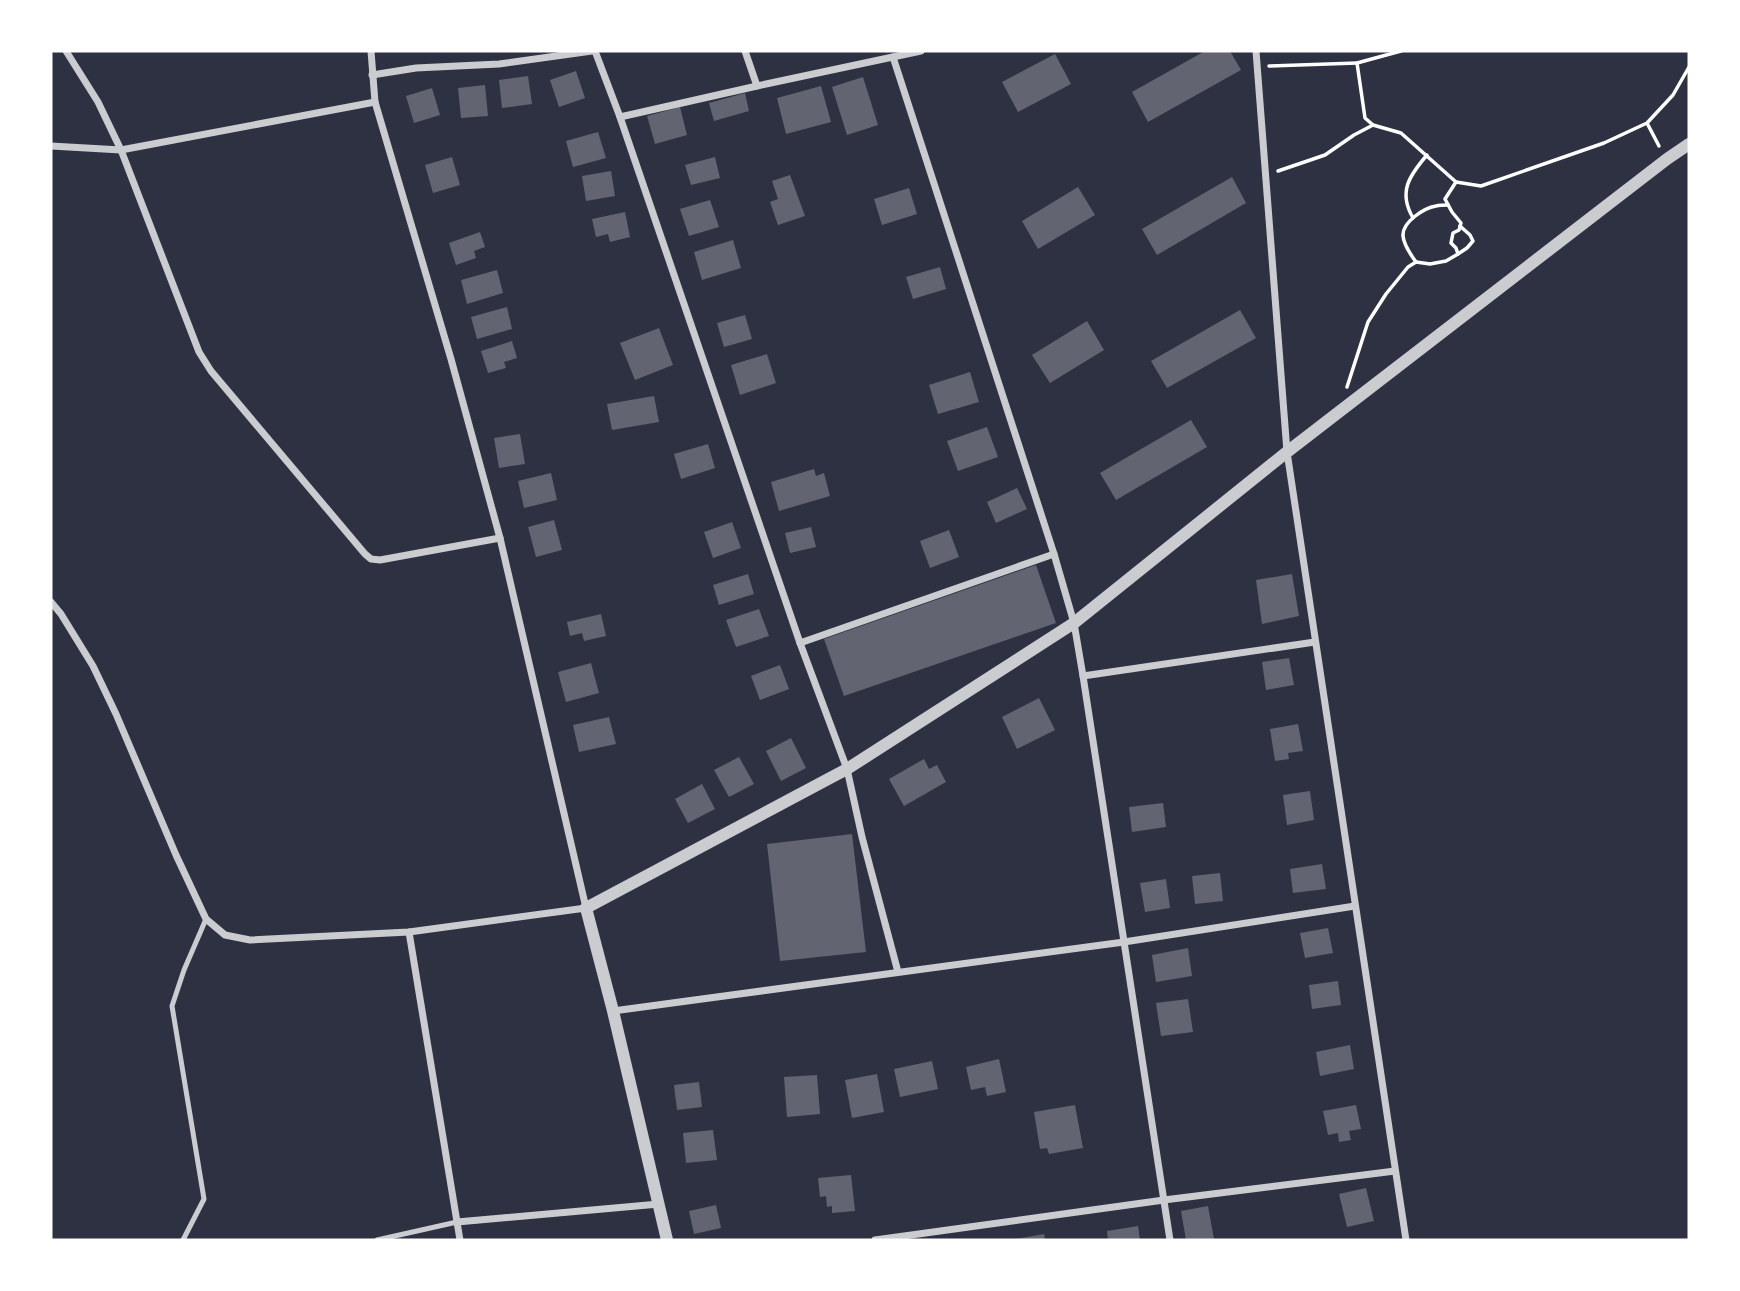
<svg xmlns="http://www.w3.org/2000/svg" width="1740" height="1291" font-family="Bitter,serif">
<rect width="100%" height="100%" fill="#2d3142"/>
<g fill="#626471">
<polygon points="1205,51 1230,51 1241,70 1148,122 1132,92"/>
<polygon points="1055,54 1071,84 1018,112 1002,82"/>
<polygon points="576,71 585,98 559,107 550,80"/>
<polygon points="528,76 532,104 502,108 499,80"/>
<polygon points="863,77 878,125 847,135 832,87"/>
<polygon points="485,85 488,116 461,118 458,88"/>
<polygon points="821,86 831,122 786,134 777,98"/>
<polygon points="432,88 440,115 414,123 406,96"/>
<polygon points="745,93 749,111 714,121 709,103"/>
<polygon points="680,107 687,135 655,144 647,116"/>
<polygon points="598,132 606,158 573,167 566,141"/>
<polygon points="452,157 460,185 433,193 425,165"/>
<polygon points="715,157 720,178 691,185 685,165"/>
<polygon points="611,171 615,196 586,201 582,176"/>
<polygon points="790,175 805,216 778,225 770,202 778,199 772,181"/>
<polygon points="1232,177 1246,203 1157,255 1142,229"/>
<polygon points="1078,187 1095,215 1038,249 1022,221"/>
<polygon points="909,188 917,214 882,225 874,199"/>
<polygon points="710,200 719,227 689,236 680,209"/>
<polygon points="625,212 630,237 610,242 608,234 596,237 592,219"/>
<polygon points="480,232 485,247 474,251 476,258 456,265 449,243"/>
<polygon points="733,240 741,268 702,280 694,252"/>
<polygon points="940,267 946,289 913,299 906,277"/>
<polygon points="497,270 503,293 467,304 461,280"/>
<polygon points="507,307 512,329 477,339 471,317"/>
<polygon points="1240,310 1256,338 1167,388 1151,361"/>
<polygon points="745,315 752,339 724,347 717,323"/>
<polygon points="1087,321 1104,350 1050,383 1032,355"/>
<polygon points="659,328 673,365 635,380 620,343"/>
<polygon points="512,341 517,358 504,362 506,368 488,373 481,351"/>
<polygon points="767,354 776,383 740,395 731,365"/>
<polygon points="970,372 979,402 938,414 929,385"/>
<polygon points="654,396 659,422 612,430 607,404"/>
<polygon points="1191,420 1207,447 1116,500 1100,473"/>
<polygon points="987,427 998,457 958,471 947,441"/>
<polygon points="520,434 525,464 499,468 494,438"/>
<polygon points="708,444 715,468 681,479 674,454"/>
<polygon points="814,469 816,476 824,473 830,496 779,511 771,482"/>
<polygon points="551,473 557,500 524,508 518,481"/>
<polygon points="1017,488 1027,509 996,523 987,502"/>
<polygon points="554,520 562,550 536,557 528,527"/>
<polygon points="732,522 741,548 713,558 704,532"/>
<polygon points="811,527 816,547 790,553 785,533"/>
<polygon points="949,530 959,557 930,568 920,541"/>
<polygon points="1036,565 1056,623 844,696 824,639"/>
<polygon points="748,574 754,594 719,605 713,585"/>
<polygon points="1292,574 1299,616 1262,624 1256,580"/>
<polygon points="759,609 769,636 736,647 726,620"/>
<polygon points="601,614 606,636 584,641 582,633 570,636 567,622"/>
<polygon points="1289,658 1294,685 1266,690 1262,662"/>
<polygon points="591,663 599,693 566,702 558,672"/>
<polygon points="780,665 789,689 760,700 751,676"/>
<polygon points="1039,698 1055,730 1017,749 1002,717"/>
<polygon points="609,717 616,744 579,752 573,725"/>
<polygon points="1298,724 1303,751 1288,753 1289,759 1275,761 1270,729"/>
<polygon points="791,738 806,768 781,781 766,751"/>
<polygon points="739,757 754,784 729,797 714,770"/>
<polygon points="924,759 929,769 937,765 946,782 904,806 889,779"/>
<polygon points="702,784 715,809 688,823 675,799"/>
<polygon points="1310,791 1314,820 1287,825 1283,795"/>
<polygon points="1163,803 1166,827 1132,832 1129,807"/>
<polygon points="852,834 866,952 780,961 767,844"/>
<polygon points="1322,864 1326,889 1293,893 1290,869"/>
<polygon points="1220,873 1223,901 1195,904 1192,876"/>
<polygon points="1166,879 1170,908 1145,912 1140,883"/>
<polygon points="1328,928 1333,953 1305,958 1300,933"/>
<polygon points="1188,948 1192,976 1156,982 1152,955"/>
<polygon points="1338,981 1341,1005 1312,1009 1309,985"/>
<polygon points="1188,999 1193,1032 1161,1036 1156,1003"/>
<polygon points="1350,1045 1354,1069 1320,1076 1316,1052"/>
<polygon points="999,1059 1006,1092 987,1096 985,1087 971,1090 966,1067"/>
<polygon points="932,1061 938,1089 900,1097 894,1069"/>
<polygon points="877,1074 884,1112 852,1118 845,1080"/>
<polygon points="817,1075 820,1114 787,1117 784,1077"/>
<polygon points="699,1082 702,1107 677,1110 674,1085"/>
<polygon points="1075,1105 1083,1148 1049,1154 1047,1148 1040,1149 1034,1112"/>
<polygon points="1356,1105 1361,1129 1349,1131 1351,1140 1339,1142 1338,1133 1328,1135 1323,1111"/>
<polygon points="713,1130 717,1160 686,1163 683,1133"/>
<polygon points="851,1175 855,1211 832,1213 832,1206 827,1207 826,1196 820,1197 818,1178"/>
<polygon points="1366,1188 1374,1221 1347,1227 1339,1194"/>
<polygon points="716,1205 721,1228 694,1234 689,1211"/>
<polygon points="1208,1206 1214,1239 1186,1240 1181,1211"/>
<polygon points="1138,1226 1140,1240 1108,1240 1107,1231"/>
<polygon points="1044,1234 1045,1240 1016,1240 1016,1239"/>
</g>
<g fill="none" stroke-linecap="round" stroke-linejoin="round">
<g stroke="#fff" stroke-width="3.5">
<polyline points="1401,51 1357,63 1365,118 1373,125 1401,133 1456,182 1481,186 1604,143 1647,123 1673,95 1689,67"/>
<polyline points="1269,66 1357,63"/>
<polyline points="1647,123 1659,146"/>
<polyline points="1278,171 1325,155 1354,135 1373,125"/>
<path d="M1413,218C1398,192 1409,176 1427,155"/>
<polyline points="1458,254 1467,248 1473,241 1470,235 1460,226"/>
<path d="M1416,262C1411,255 1404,246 1403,236C1402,222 1424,208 1436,206C1440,205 1444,205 1448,205"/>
<polyline points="1347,387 1368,322 1386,294 1408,267 1416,262 1430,264 1446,261 1458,254 1456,248 1451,243 1453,233 1459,230 1461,223 1452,212 1445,199 1456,182"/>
</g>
<g stroke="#caccd0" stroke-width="5">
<polyline points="183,1240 204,1199 172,1006 184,970 206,919"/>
<polyline points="377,1240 457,1222"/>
</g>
<g stroke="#caccd0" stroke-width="7">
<polyline points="66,51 98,102 121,150 199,352 211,371 365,554 371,559 380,560 500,538"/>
<polyline points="595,51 620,117 800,643 847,769 862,837 898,972"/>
<polyline points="745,51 757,86"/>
<polyline points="1256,51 1287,452 1406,1240"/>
<polyline points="893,57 1054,554 1074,623 1083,676 1170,1240"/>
<polyline points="372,75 416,68 499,64 592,51"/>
<polyline points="620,117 757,86 921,51"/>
<polyline points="51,146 121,150 375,102"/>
<polyline points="51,602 61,614 93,666 116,714 176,855 206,919 225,935 250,940 409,932 586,908 500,538 451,359 375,102 371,51"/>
<polyline points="800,643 1054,554"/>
<polyline points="1083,676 1315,642"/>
<polyline points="409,932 460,1240"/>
<polyline points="613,1011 1124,942 1355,906"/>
<polyline points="457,1222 659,1204"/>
<polyline points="875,1240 1164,1200 1395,1171"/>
</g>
<polyline stroke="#caccd0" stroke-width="12" points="667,1240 613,1011 586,908 847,769 1074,623 1287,452 1667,159 1689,144"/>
</g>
<rect width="1740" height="1291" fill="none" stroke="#ffffff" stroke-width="105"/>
</svg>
